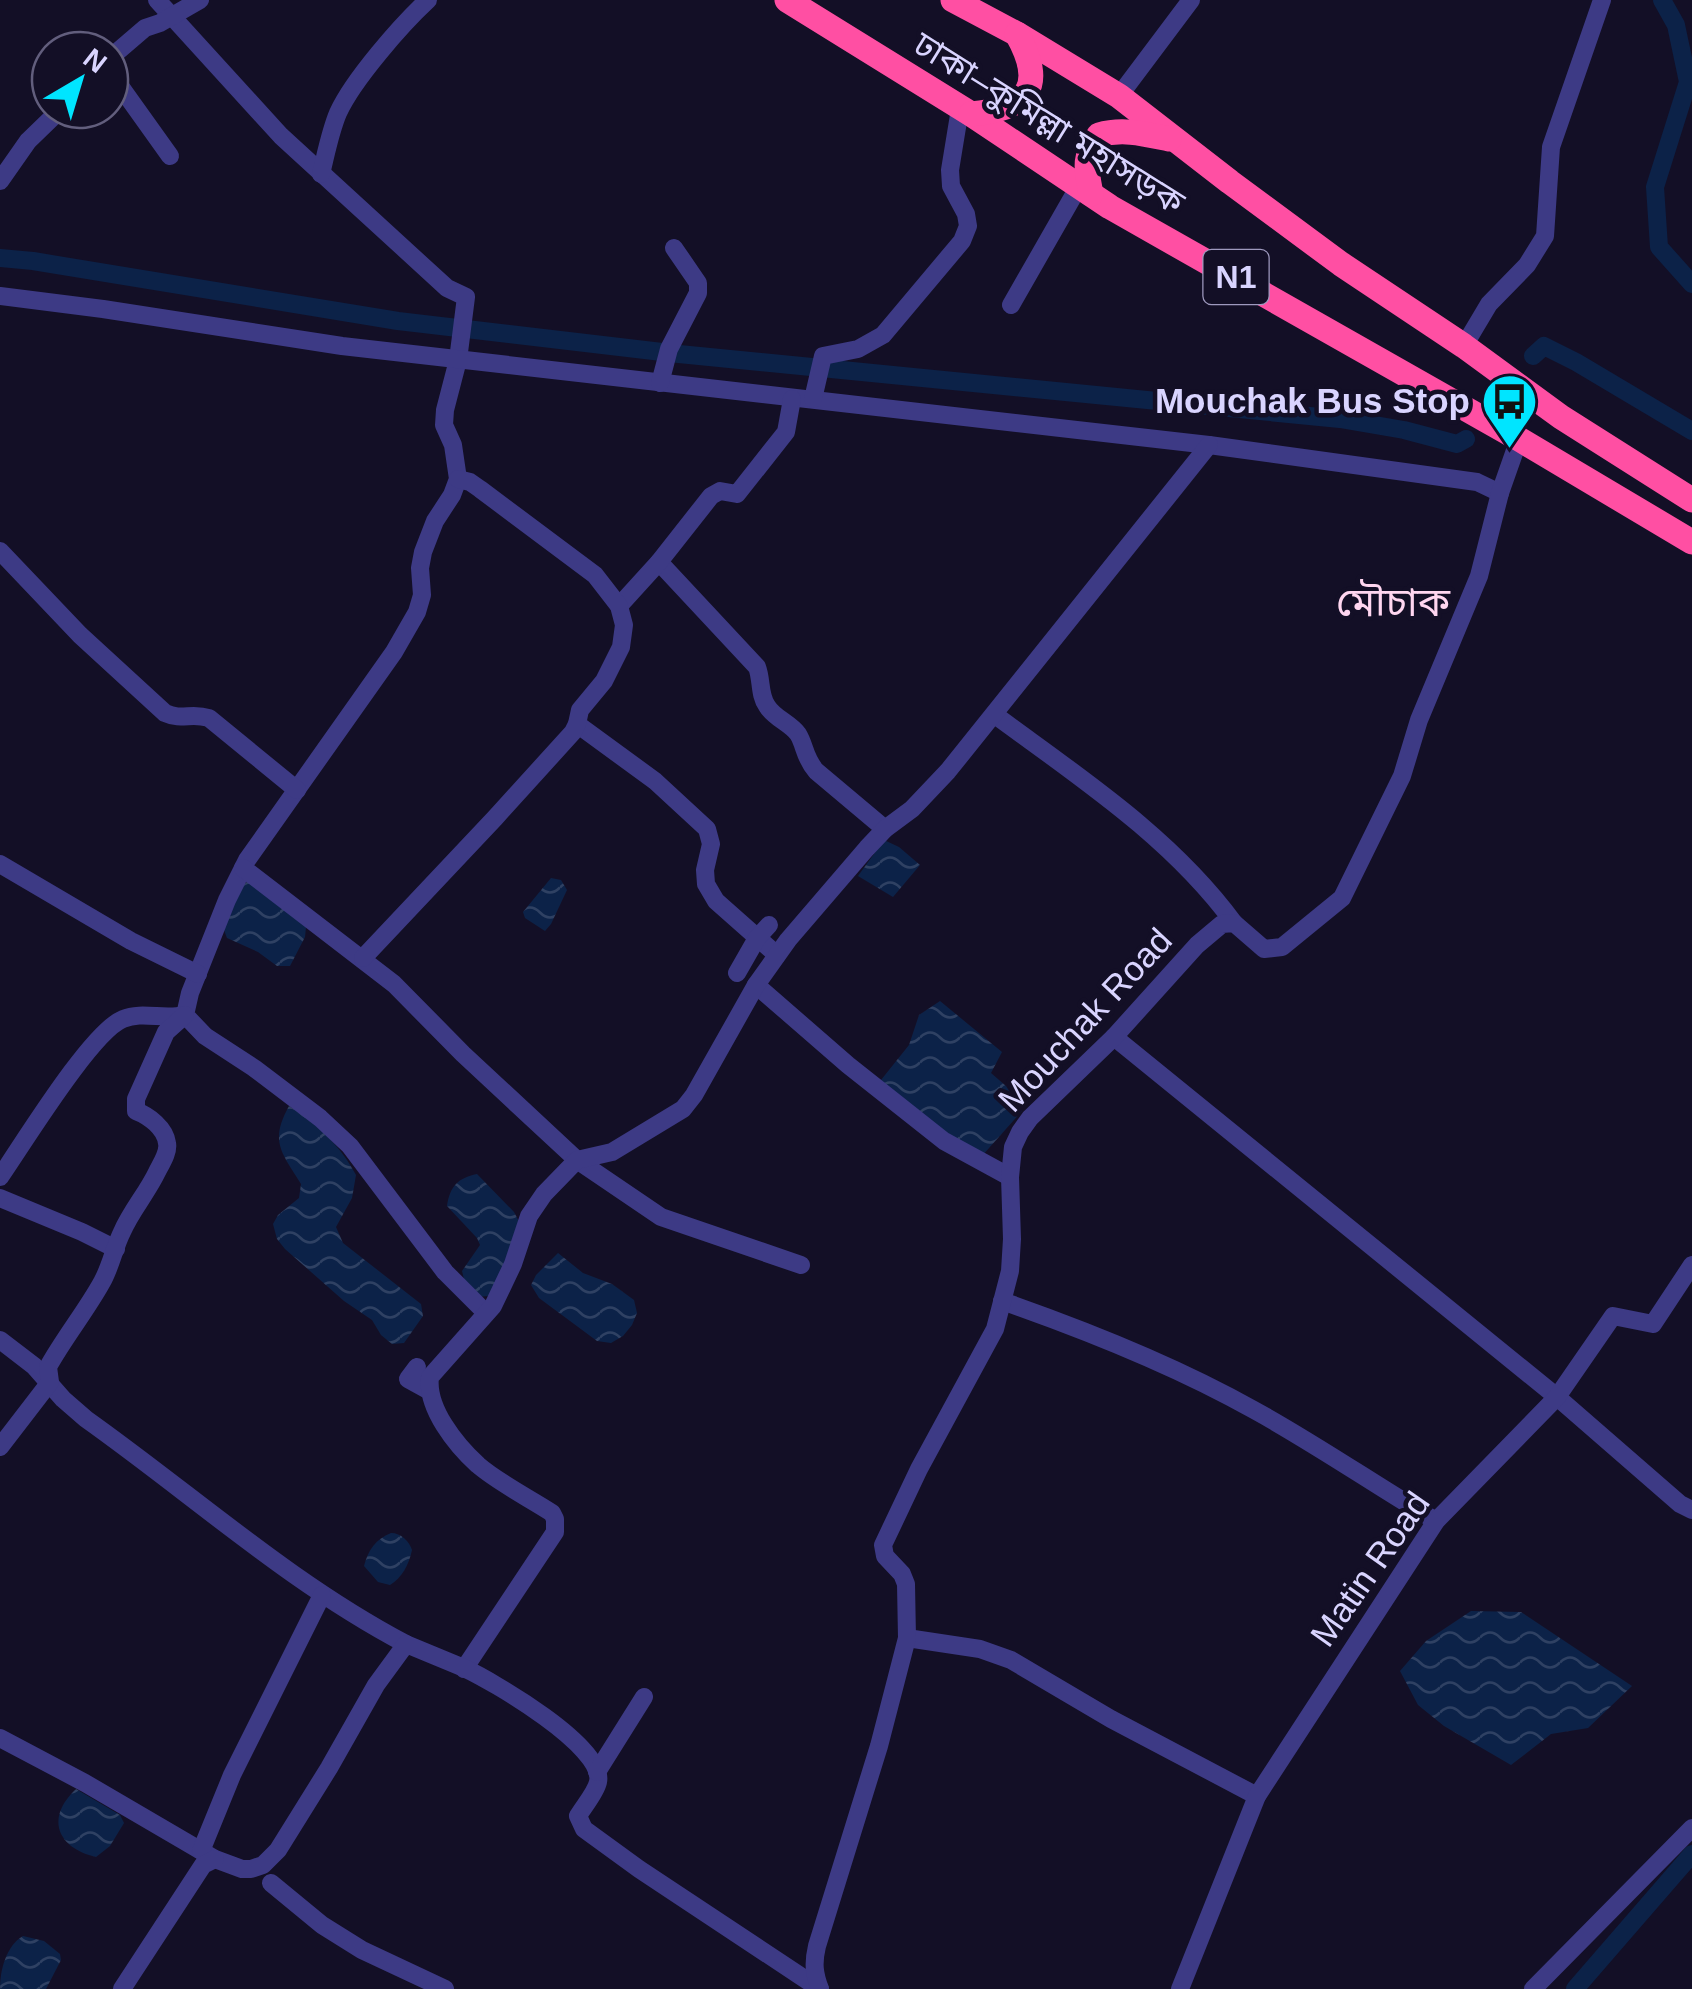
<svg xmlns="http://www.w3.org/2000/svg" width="1692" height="1989" font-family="Arial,'Noto Sans Bengali',sans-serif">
<defs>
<pattern id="water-waves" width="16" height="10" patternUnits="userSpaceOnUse" patternTransform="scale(2.5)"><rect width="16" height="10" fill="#0c2248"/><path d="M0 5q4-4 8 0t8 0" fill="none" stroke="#2f4163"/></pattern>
</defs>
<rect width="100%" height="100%" fill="#130f26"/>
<g fill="url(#water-waves)">
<polygon points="884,840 899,847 920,865 893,897 858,876"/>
<polygon points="551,878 561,880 567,890 551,924 545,931 525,918 523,912"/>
<polygon points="250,879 306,927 305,937 290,966 277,966 258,952 227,938 224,930 238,890"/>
<polygon points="940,1001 1002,1052 991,1073 1006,1086 1022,1111 981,1157 916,1117 881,1080 909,1045 919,1015"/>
<path d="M289,1106C316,1123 341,1146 356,1175L352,1198L336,1227L343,1243L421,1304L423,1316L404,1343L392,1344L381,1335L372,1320L344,1301L285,1249L277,1239L273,1224L278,1215L299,1198L301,1184C282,1153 269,1142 289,1106Z"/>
<path d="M477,1174L514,1212L523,1229L495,1288L488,1296L478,1297L465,1283L462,1271L480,1245L477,1238L447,1206C450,1186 458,1178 477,1174Z"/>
<polygon points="558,1253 583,1273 612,1284 634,1300 637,1313 632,1325 623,1336 611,1343 597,1341 539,1298 531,1285 536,1275"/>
<path d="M391,1533C401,1533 409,1541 412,1550C409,1564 402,1578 390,1585L378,1582L364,1566C368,1550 376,1539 391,1533Z"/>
<polygon points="1471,1611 1521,1612 1632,1686 1588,1728 1551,1734 1511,1765 1444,1726 1418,1705 1400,1671 1426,1641"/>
<path d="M76,1789L120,1815L124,1823L110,1846L96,1857C57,1848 45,1818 76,1789Z"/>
<path d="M23,1936L44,1941L60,1954L61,1960L46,1989H0C0,1970 6,1946 23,1936Z"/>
</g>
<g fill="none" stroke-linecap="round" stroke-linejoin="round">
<g stroke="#0c2248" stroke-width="18">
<polyline points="1662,0 1676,25 1688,82 1655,187 1659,247 1692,284"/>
<polyline points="0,258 33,261 398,321 679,354 1340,419 1404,430 1457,444 1466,439"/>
<polyline points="1533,356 1544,346 1576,362 1692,431"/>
<polyline points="1575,1989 1692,1854"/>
</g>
<g stroke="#3d3a85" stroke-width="18">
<polyline points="157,0 281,136 447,288 466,297 458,360 445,410 444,425 453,445 458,479 452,495 435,521 423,552 420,568 422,595 417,612 394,652 247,860 227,900 190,993 185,1015 205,1036 254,1068 320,1118 350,1146 445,1272 486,1313"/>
<polyline points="110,58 145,28 160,23 200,0"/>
<polyline points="110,72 170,156"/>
<polyline points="1119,96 1191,0"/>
<path d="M321,174C326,154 330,132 338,113C353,80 401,25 428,0"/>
<polyline points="0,181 28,141 60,110"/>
<polyline points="0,296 103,309 342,346 1209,445 1477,482 1500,493"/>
<polyline points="1011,305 1079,186"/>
<polyline points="1464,346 1489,304 1527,265 1545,236 1551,147 1602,0"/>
<polyline points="660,383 669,349 698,293 698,283 674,248"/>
<polyline points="813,399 823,356 858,349 883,335 962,241 968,226 966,214 951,186 950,170 960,109"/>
<path d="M0,551L80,635L165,713C183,721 190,712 209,718L297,790"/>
<path d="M659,562L757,667C762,680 759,695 767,706C774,718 790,723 798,734C805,745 804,757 816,771L885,829"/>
<polyline points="619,606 659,562 711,496 720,491 737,494 786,432 792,399"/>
<path d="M995,715C1079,777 1171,837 1234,923"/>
<polyline points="577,724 655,781 707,829 711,844 705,870 706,884 716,901 777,955"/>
<polyline points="0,864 131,941 198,974"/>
<polyline points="243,868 394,984 463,1054 577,1160 661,1217 801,1265"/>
<polyline points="363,958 495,818 573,732 577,724 580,710 604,681 621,647 624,625 619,606 595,575 480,489 470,482 458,479"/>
<polyline points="737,973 757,938 769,925"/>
<polyline points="756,985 848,1065 944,1141 1010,1177"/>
<polyline points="1114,1037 1557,1397 1680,1504 1692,1510"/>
<path d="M0,1177C23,1144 91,1032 123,1019C142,1011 164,1020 184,1015"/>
<polyline points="0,1198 82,1232 116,1249"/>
<path d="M1002,1301C1088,1331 1174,1365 1254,1410C1316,1444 1375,1485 1436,1521"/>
<path d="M0,1340L34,1366L63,1399L86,1419C193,1495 290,1583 406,1644"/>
<polyline points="417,1367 408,1379 428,1390"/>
<path d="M0,1447L50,1382L48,1367C64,1338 86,1311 102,1282C111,1266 114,1248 122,1232C131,1211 147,1193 157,1172C161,1164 169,1152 167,1143C165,1128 149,1116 136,1111V1099L166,1032L185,1015"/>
<polyline points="907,1638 980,1649 1011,1660 1111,1719 1257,1796"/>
<path d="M464,1669L555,1532V1519L552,1513C529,1498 499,1483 478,1465C456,1445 426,1408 430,1377L493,1306L513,1264L529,1216L544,1194L577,1160L612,1152L683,1109L694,1095L756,985L788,940L867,848L885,829L912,809L948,771L1209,445"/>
<path d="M0,1738L85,1783L215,1859L242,1869H251L263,1865L278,1850L329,1768L376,1685L406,1644C425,1652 445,1660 464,1668C492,1681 606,1747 598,1782C596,1792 584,1806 578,1816L584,1829L639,1869L820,1989"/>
<polyline points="597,1772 644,1697"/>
<polyline points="201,1851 232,1775 322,1595"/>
<polyline points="271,1883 322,1925 362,1950 445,1989"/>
<polyline points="122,1989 203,1865 215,1859"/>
<path d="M820,1989C814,1973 813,1963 817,1946L879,1746L907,1638L906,1584L902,1574L885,1556L883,1545L919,1469L995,1329L1010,1271L1012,1239L1010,1177L1013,1147L1020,1132L1030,1118L1114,1037L1197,945L1222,924L1234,923L1264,949L1282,947L1342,898L1402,776L1419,720L1479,576L1500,493L1519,439"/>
<polyline points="1180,1989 1257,1796 1436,1521 1557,1397 1613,1316 1653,1324 1692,1265"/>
<polyline points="1533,1989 1692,1828"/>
</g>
<g stroke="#ff4fa3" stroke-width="25">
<polyline points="787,0 971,114 1110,207 1519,439 1692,542"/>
<polyline points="953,0 1017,34 1119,96 1230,182 1341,264 1464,346 1561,417 1692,500"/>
<path d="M971,114C1027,109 1047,88 1017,34"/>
<path d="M1091,194C1086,168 1083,158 1099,135C1123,128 1145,134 1169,139"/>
</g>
</g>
<defs>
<symbol id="bus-pin" viewBox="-11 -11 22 30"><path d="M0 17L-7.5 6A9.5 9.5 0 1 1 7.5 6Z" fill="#00e5ff" stroke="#130f26"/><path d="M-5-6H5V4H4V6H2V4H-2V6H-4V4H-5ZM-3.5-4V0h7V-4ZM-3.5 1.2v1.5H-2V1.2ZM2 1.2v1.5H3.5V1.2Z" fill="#111"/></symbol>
</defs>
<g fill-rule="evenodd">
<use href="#bus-pin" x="1478" y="370" width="63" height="86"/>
</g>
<g text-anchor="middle" stroke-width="9" stroke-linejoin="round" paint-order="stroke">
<rect fill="#130f26" stroke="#9e99be" stroke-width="2.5" x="1203.5" y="250" width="65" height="54" rx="8"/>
<g font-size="32" font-weight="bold" fill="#d9d4ff">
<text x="1236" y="288">N1</text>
</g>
<g font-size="35" fill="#d9d4ff" stroke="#130f26">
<text transform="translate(1049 123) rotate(32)" y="12">ঢাকা–কুমিল্লা মহাসড়ক</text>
<text transform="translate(1085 1020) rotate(-47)" y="12">Mouchak Road</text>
<text transform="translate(1370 1569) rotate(-55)" y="12">Matin Road</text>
</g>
<g font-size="35" font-weight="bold" fill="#d9d4ff" stroke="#130f26" text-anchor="end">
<text x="1470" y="413">Mouchak Bus Stop</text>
</g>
<g font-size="40" fill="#ffd6f0" stroke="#130f26">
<text x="1393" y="616">মৌচাক</text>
</g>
</g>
<g transform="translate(80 80) rotate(38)"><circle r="48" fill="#130f26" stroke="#625e7d" stroke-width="2.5"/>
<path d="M0-8L18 38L0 25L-18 38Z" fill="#00e5ff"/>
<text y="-15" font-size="28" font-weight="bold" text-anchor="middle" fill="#d9d4ff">N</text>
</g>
</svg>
